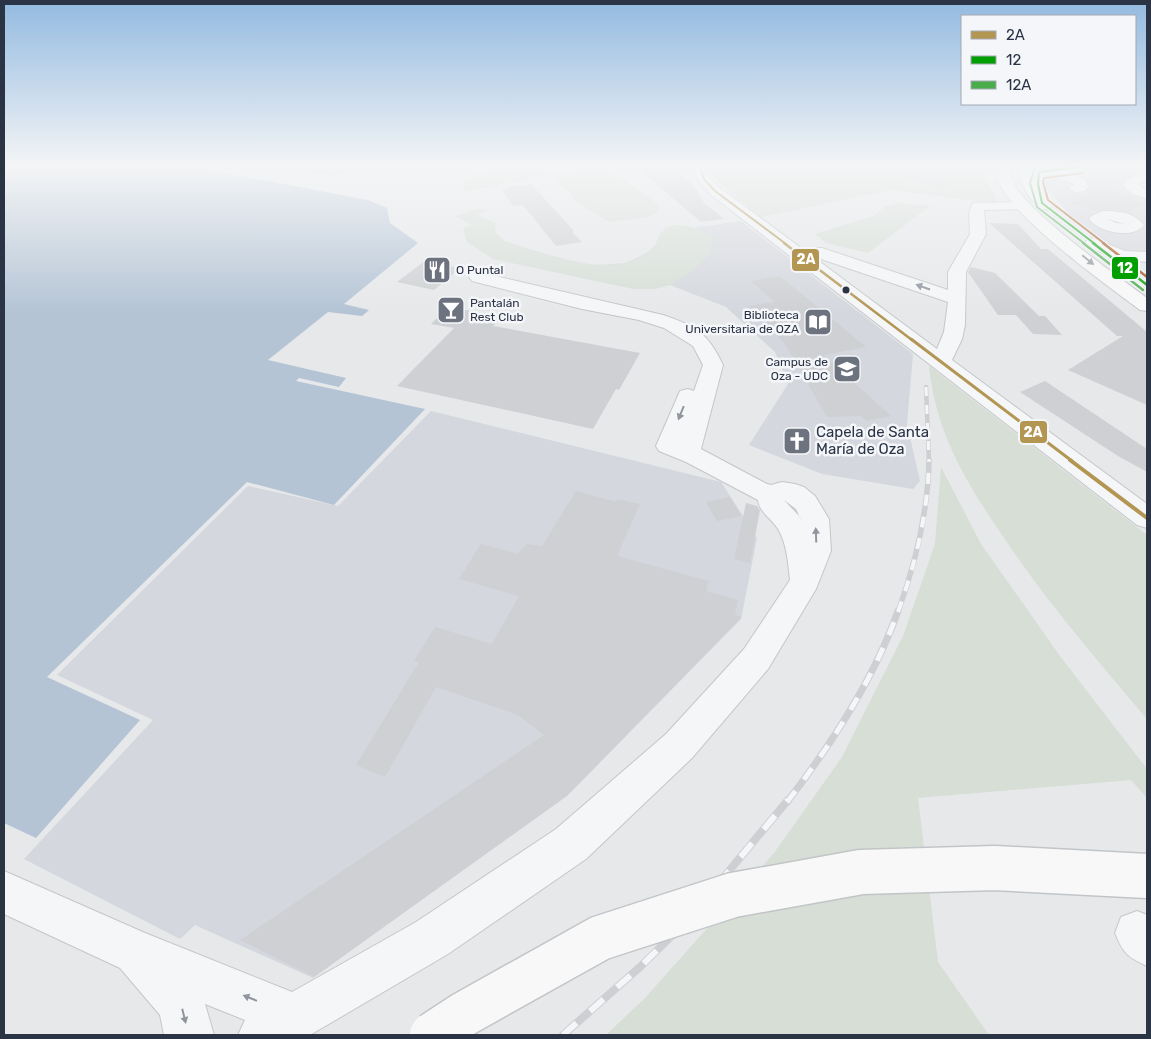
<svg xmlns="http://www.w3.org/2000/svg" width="1151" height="1039" font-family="Rubik,sans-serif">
<rect width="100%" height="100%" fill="#e6e8ea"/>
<g fill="#d4d7dd">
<polygon points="1093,169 1100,173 1098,175 1106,178 1147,205 1147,264 1093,235 1076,222 1046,187 1042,177 1046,173 1061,170"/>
<polygon points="741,221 913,354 907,424 920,481 913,489 822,474 749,445 788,384 775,352 726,307 670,285 598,265 626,263 698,227"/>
<polygon points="431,411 721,482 757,538 741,619 571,792 313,978 195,925 180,939 24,859 153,720 57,675 248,486 338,506"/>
</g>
<g fill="#d6ded6">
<polygon points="498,167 537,167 554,174 606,170 616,173 657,204 658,212 649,217 609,222 575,201 570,193 552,176 554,174 464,192 464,180"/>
<polygon points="712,167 980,167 999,204 892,190 761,217 717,181"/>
<polygon points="1114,167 1147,167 1147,172 1124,180 1121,185 1147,199 1147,205 1106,178 1098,175 1100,173 1093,169"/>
<polygon points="899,203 930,206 868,253 826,243 815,234 873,216 885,207"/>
<path d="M476,209L488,210L478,215L495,223L496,233L505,241C535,251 586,268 617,265C630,263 645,256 654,246C657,243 658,237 661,233C674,217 700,229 713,237L711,253L689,274L670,285L655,289H633L493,259L467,242L463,228L472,225L455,216Z"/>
<path d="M929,366L1147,535V719C1097,660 1047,602 1004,538C966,482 936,434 929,366Z"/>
<polygon points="941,467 981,544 1060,656 1147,769 1147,798 1131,780 918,798 938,962 989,1035 606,1035 646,997 774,853 842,757 903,636 935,544"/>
</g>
<g fill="#b4c4d5">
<polygon points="4,167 194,167 368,200 387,208 390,223 418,243 344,304 369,310 362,316 328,312 268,360 346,378 339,387 299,378 296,381 425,409 334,505 247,482 47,677 140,720 36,838 4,823"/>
<polygon points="288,167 360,167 331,176"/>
</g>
<g fill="#ced0d3">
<polygon points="636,167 672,167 694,185 704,203 724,219 701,222"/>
<polygon points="886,167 938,167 955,170 945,188 886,174"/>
<polygon points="531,184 574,231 572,232 582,242 556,246 523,205 513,206 502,190 506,189 505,187"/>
<polygon points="1101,190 1134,198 1131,199 1142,204 1128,212 1109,209 1099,211 1070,203"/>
<polygon points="989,223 1018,224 1041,249 1048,249 1147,332 1147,405 1068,370 1123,336 1117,336"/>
<polygon points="425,261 460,268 434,290 397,282"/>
<polygon points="971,267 995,273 1039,316 1045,316 1062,335 1033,334 1016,315 998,315 968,272"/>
<polygon points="780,276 866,347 824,355 891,416 867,421 861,416 827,417 784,342 747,306 775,302 751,281"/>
<polygon points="449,307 502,317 493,326 640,353 619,390 616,389 593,429 397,386 454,328 431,324"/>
<polygon points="1045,381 1147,449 1147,472 1118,456 1020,392"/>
<polygon points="576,491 616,502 617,499 640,504 617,556 709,581 706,591 738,600 735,615 742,617 567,796 314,977 240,940 544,735 518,715 436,687 385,777 356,765 419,662 414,661 435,627 492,644 519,596 459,579 481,544 518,554 527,544 542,546"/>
<polygon points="730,497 742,516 717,521 706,502"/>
<polygon points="746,503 757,506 760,510 750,563 734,559"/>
</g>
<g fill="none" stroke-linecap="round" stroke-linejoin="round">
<defs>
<g id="minor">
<path d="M694,167H706L710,178L720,188L801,248H822L948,290V272L970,234L969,213L973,203L1028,202L1030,205L1028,208L1023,209L984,210L986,234L966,272L965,325L962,339L952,360L1147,504V528L1137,525L710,194L697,179ZM812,256L948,302L944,332L937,349Z"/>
<path d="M1047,167H1088L1082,171L1067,173L1085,179L1088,187L1086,190L1076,193L1069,189L1074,184L1059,179L1044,176C1042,185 1048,194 1049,203L1047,206H1037L1029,182L1034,169Z"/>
<polygon points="1147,172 1147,180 1137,184 1147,190 1147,199 1132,194 1123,185 1126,179"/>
<path d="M1103,211C1118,211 1134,212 1144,225C1133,240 1098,232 1089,219L1091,216ZM1107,219L1125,224L1116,223Z"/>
<polygon points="1093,238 1125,251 1147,252 1147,262 1116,259 1087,246 1085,243 1087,240"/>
<path d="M478,272L663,315C696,326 708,333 723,365L701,449L767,484L771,485L782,482L795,484L804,487L815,496L829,519L831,551L816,589L768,669L692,758L586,859L448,954L310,1035H238L245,1020L205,1004L214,1035H164L160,1015L120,968L4,914V871L145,933L292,992L416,922L556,829L666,734L744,649L790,580C788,563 787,544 778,529C772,519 759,512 758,500L686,462L659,451L656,446L680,391L688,389L694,391L703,365L693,346L664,328L639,320L582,309L472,281L469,277L472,273ZM784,500L796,509L801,520L800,517Z"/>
<path d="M1137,911L1147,915V966C1127,957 1123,953 1115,933L1121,917Z"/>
</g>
<g id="major">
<path d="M1000,167H1012C1012,171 1010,175 1012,179C1022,210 1118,276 1147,298V311L1140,310C1108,286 1008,215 998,179C997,175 999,171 1000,167Z"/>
<path d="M1019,167H1031L1037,189L1052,206L1050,209H1040C1028,197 1020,185 1019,167Z"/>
</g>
</defs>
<use href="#minor" stroke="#c4c6c8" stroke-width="2"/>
<use href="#major" stroke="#c2c5c8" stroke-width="2"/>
<use href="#minor" fill="#f5f6f7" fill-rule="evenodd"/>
<use href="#major" fill="#f8f8f8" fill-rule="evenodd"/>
<defs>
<polyline id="rail-far3" points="926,387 929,461"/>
<path id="rail-far2" d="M898,612C916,562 928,513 929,460"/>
<path id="rail-far1" d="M787,802C831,745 874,679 898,611"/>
<polyline id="rail" points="563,1035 640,967 689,919 788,800"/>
</defs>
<use href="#rail-far3" stroke="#cecfd2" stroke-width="4.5"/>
<use href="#rail-far2" stroke="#cecfd2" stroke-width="5.5"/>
<use href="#rail-far1" stroke="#cecfd2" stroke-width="7"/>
<use href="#rail" stroke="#cecfd2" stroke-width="8"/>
<use href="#rail-far3" stroke="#f4f6f9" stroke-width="3" stroke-dasharray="9" stroke-linecap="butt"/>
<use href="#rail-far2" stroke="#f4f6f9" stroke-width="4" stroke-dasharray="11" stroke-linecap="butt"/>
<use href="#rail-far1" stroke="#f4f6f9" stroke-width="5" stroke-dasharray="14" stroke-linecap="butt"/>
<use href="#rail" stroke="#f4f6f9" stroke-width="6" stroke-dasharray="18" stroke-linecap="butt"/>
<defs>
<polyline id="major-bridge" points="432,1035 464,1014 600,938 733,895 861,872 995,868 1147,876"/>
</defs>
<use href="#major-bridge" stroke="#c2c5c8" stroke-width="47" stroke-linecap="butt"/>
<use href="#major-bridge" stroke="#f8f8f8" stroke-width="44"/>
<defs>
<polyline id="bus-1-far3" points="700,167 704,179 715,191 786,244"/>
<polyline id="bus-1-far2" points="784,243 912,340"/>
<polyline id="bus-1-far1" points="911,339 1072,461"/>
<polyline id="bus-1" points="1070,460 1147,518"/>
<polyline id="bus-2-far1" points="1080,167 1039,172 1038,184 1042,203 1095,244"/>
<polyline id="bus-2" points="1093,243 1147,285"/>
<polyline id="bus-3-far1" points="1035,167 1030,183 1037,207 1085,244"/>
<polyline id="bus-3" points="1083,243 1143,290"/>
<polyline id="bus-4-far1" points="1083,173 1044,178 1043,182 1048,200 1105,244"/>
<polyline id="bus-4" points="1103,243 1147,277"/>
</defs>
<use href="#bus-1-far3" stroke="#f4f6f9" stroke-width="4"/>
<use href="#bus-1-far2" stroke="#f4f6f9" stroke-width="5"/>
<use href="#bus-1-far1" stroke="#f4f6f9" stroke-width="6"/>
<use href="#bus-1" stroke="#f4f6f9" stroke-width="8"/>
<use href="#bus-2-far1" stroke="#f4f6f9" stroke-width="4"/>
<use href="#bus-2" stroke="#f4f6f9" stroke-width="5"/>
<use href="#bus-3-far1" stroke="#f4f6f9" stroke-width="4"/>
<use href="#bus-3" stroke="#f4f6f9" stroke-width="5"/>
<use href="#bus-4-far1" stroke="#f4f6f9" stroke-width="4"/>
<use href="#bus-4" stroke="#f4f6f9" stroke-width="5"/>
<use href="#bus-1-far3" stroke="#b49653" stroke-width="2"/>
<use href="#bus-1-far2" stroke="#b49653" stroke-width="2.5"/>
<use href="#bus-1-far1" stroke="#b49653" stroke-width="3"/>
<use href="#bus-1" stroke="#b49653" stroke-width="4"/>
<use href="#bus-2-far1" stroke="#019f02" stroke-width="2"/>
<use href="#bus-2" stroke="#019f02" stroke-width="2.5"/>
<use href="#bus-3-far1" stroke="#4aac4b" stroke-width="2"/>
<use href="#bus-3" stroke="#4aac4b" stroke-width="2.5"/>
<use href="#bus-4-far1" stroke="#a15011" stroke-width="2"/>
<use href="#bus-4" stroke="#a15011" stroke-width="2.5"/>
</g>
<defs><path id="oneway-solid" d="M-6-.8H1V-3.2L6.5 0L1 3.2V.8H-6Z" transform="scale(1.25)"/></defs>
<use fill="#92969e" href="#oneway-solid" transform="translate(1088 260) rotate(39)"/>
<g fill="#90959e">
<use href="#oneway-solid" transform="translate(923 287) rotate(-161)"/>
<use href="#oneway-solid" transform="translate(681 413) rotate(112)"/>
<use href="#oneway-solid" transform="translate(816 535) rotate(-92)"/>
<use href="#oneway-solid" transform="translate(250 998) rotate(-158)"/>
<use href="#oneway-solid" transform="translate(184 1016) rotate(76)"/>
</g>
<linearGradient id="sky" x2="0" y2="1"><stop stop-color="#93bae0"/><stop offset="0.53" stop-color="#f4f5f6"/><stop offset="1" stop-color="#f4f5f6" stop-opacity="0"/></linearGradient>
<rect width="1151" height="313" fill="url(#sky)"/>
<defs>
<symbol id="restaurant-square" viewBox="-11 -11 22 22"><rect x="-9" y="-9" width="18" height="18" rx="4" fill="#6c737f" stroke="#f4f6f9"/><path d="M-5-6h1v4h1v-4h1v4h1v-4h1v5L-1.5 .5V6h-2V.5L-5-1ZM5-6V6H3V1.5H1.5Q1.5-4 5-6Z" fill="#fff"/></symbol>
<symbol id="bar-square" viewBox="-11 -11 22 22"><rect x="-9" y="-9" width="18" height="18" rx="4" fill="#6c737f" stroke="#f4f6f9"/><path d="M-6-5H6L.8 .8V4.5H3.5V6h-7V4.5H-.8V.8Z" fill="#fff"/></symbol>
<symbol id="library-square" viewBox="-11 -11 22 22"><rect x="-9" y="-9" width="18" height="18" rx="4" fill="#6c737f" stroke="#f4f6f9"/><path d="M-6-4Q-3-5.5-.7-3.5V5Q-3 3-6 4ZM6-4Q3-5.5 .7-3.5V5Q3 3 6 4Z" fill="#fff"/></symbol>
<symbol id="university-square" viewBox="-11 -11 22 22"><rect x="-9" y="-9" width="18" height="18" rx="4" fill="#6c737f" stroke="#f4f6f9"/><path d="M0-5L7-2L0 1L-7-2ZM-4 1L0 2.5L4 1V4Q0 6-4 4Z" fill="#fff"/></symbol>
<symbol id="church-square" viewBox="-11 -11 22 22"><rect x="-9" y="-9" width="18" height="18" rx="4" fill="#6c737f" stroke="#f4f6f9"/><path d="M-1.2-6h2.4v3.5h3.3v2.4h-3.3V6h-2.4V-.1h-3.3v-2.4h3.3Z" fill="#fff"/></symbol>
</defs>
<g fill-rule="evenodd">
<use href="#restaurant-square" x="421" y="254" width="32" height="32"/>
<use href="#bar-square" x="435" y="294" width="32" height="32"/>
<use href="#library-square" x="802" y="306" width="32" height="32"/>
<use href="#university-square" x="831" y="353" width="32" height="32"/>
<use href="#church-square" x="781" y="425" width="32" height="32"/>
</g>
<circle fill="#2b3445" stroke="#f4f6f9" stroke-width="2" cx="846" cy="290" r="4.5"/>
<g text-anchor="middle" stroke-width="5" stroke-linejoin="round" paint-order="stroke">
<g font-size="12" fill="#2b3445" stroke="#f4f6f9" text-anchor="start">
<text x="456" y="274">O Puntal</text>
<text x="470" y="307">Pantalán<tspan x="470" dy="14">Rest Club</tspan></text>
<text x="799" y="319" text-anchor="end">Biblioteca<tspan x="799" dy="14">Universitaria de OZA</tspan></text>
<text x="828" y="366" text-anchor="end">Campus de<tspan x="828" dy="14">Oza - UDC</tspan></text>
</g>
<g font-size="15" fill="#2b3445" stroke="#f4f6f9" text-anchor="start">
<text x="816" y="437">Capela de Santa<tspan x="816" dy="17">María de Oza</tspan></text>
</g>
</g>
<g stroke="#f4f6f9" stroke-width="2">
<rect x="791" y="248" width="29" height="24" rx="5" fill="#b49653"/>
<rect x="1111" y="256" width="28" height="24" rx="5" fill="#019f02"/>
<rect x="1019" y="420" width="29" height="24" rx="5" fill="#b49653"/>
</g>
<g font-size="14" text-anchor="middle" font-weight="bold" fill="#fff">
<text x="806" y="264">2A</text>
<text x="1125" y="273">12</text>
<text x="1033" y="437">2A</text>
</g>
<rect width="1151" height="1039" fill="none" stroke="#2b3445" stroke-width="10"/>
<rect x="961" y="15" width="175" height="90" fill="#f4f6f9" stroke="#a4a8b1"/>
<rect x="971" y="31" width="25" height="8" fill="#b49653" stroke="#a4a8b1"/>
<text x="1006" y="40" font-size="15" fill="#2b3445">2A</text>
<rect x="971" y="56" width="25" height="8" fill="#019f02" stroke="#a4a8b1"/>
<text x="1006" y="65" font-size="15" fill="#2b3445">12</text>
<rect x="971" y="81" width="25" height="8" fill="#4aac4b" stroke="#a4a8b1"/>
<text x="1006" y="90" font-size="15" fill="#2b3445">12A</text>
</svg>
